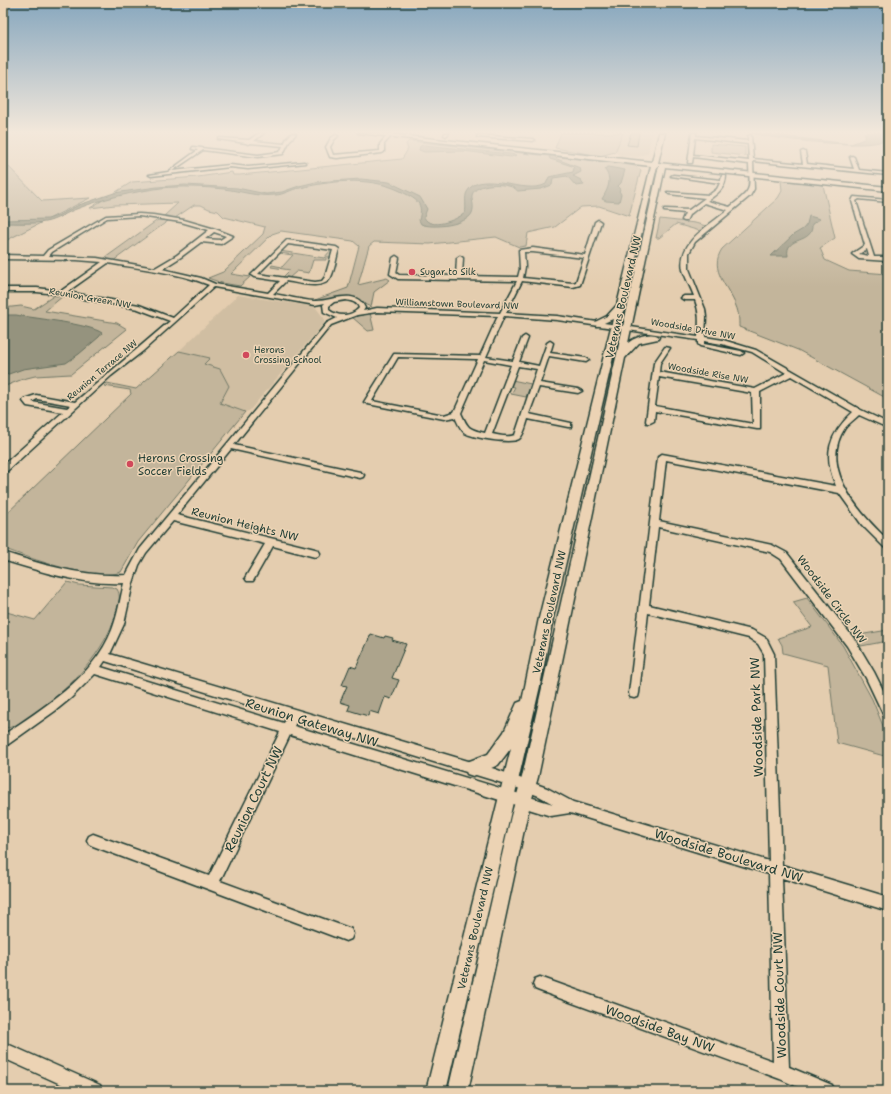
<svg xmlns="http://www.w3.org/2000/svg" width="891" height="1094" font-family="'Shantell Sans',sans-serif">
<rect width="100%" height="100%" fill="#e4cdaf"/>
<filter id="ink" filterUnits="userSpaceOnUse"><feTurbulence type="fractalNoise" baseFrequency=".025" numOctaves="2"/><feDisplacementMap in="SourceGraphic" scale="8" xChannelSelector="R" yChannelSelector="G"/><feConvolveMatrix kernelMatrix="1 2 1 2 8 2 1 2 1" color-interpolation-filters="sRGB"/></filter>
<g filter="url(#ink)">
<g fill="#d0bea2">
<polygon points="623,133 652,133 648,153 638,157 621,156 615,152"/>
<polygon points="238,295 311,306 316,308 324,318 324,323 249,411 245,412 220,403 203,364 209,358 179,351"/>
</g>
<g fill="#c3b59b" stroke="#717968">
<polygon points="561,133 623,133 615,152 600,156 555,148"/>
<path d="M409,141L623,164L635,166L641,170L629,216L599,206L581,207L555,227L528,233L526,246L519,247L496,237L430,244L374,242L369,246L358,285L387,278L390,280L374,292L371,307C364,305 361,300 354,298C341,294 328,302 315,300L348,288L359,246L353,241L281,231L272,234L231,274L250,277L240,286L222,283L208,278L223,272L263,234L265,227L224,217L218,211L209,209L201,205H194L175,218L164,216L178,203L115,205L90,208L132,182L198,177L232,172L233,175H240L402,159L408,149L406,144Z"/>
<polygon points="711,144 745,147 745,156 711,152"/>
<polygon points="3,161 42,201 90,198 3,242"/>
<path d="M781,180L823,185L835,238L820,248L825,260L849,271L888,274V399L798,350L739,327C739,320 739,313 736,306C729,287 708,270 722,249L778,198L782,191Z"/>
<polygon points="159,219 168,221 113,261 102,260"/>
<polygon points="660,219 695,223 706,226 700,231 676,224 659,238 656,238"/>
<polygon points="331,250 332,252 331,257 326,257 326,260 313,260 309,273 297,271 289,278 283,277 290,270 271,267 272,265 282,267 293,255 279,253 280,251 324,258"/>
<polygon points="55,295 63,296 45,311 117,323 127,329 71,374 35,376 23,379 3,387 3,308 21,306 34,309"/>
<polygon points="370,313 374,330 368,331 352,317"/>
<path d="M179,351L210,358L204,364L220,369L229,386L220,403L245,412L138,542L121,572C97,582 28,558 3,548V517L131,394L130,390L104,386L107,383L136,389Z"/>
<polygon points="512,380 531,384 526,397 511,394 515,387 510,386"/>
<path d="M67,582L79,585L112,587L117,589C121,595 119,603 117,610C106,652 71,687 37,711C28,718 19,725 8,728L4,726L3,611L35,620Z"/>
<polygon points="807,598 843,646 872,699 888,738 888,757 837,743 828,665 783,653 782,645 778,638 812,627 793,602"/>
<polygon points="888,630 888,641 861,646 853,636"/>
</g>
<g fill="#95937e" stroke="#667160">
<path d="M753,133L851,144L864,139L866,136L864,133H882L883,140C874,150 768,139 753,133Z"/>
<polygon points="424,145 510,154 517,155 511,157 463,151 424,152 419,150 420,146"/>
<path d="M553,155H558L555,157L557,159L580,168L581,172L573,176L581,180L584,185L576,186L567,176L553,178L552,185L541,189L518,191C517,191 516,189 514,188C505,183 476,182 472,195C471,200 475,205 472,213C467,225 432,229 421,224L419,220C423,205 419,201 406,194C375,176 335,180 300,188C291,189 284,195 275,195C257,197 241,191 224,189C203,187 181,186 161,188C133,192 105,198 79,208C67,212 57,220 45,222C31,224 17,223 3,223V220L48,219L57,216L79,205L114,193L157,187L185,185L237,188L266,194L282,192L299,186L316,182L361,179L389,182L420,197L427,209L424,217C430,231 456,220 465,213C467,207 464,197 467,192C480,168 526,196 546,184L549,177L573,172L574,168L572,166L550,159L549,157Z"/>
<path d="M608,167L625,170L621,183L618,186L620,190L619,191L621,194L619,202L606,201L602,199C608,189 613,179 604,169Z"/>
<path d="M809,216L820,219L812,224C814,245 784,235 788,256H771L793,235L803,229L807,224Z"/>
<path d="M8,315H16C33,318 90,324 102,333L99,337L79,354L66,363L23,369L3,376V317Z"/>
</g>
<g fill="#ada48c" stroke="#1f3d34">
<polygon points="631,133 639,133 637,146 627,145"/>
<polygon points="371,634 384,638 385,636 393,638 392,640 406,644 392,678 399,680 391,699 385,697 379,714 369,711 368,716 348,710 350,705 340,702 347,686 342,685 350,666 356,668"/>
</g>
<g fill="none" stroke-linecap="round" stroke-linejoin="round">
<defs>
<g id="street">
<polygon points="259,133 264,133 254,141 284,144 287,138 292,133 296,134 290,140 283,154 258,157 203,150 172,171 230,165 248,167 304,162 306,163 248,169 230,167 151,176 149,175 168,172 198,150 192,149 193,147 258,155 280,152 283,146 251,143 248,144 246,143 218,139 220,138 249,140"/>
<polygon points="389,133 394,133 384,144 384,152 382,153 337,158 330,157 326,147 331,138 336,135 338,136 334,140 330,147 333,155 380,151 380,144"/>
<polygon points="445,133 449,133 446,136 444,135"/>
<path d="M692,133H696V136L748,141V136L751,135L753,159L803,164L801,152L803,151L805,152L807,164L854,169L850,157L852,156L854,157L859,170L888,173V175L753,161L754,189L750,196L695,242L689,253V269L705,309L706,317L705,337L723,340L756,350L861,410L888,423V428L859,415C855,419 849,423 845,428C818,468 860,514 888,540V549L885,548L862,525L839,493L666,460L659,521L772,545L787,553L855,640L874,672L888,700V717L884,716L866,678L847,646L781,559L770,552L658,527L649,605L752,630L766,638L774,654L782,865L888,897V911L782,878L789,1067L832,1085L834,1091H807L780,1079L540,991L535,989L533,984L535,979L540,977L773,1061L769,874L570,813L551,816L290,735L220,881L351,929L353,934L351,939L346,941L93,846L89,844L87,840L89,836L93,834L209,876L280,732L95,674L71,698L55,711L3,748V735C43,708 93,678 112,630C118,615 120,599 124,583C82,585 42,572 3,560V552C43,565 83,577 126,575L140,549L327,323L337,318L324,312L323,305L325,303L315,305L214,287L143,351L111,376L6,472L3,473V465L63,412L27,406L23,401L24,399L36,395L75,402L170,321L138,309L57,294L37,292H3V288H37L61,291L102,262L77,260L3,259V255L43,256L48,250L106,216L139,214L153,215L184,220L215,229L233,236L221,244L201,242L181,257L162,269L201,278L215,284L268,293L280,281L254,277L251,275L287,240L336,247L339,249C336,258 335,269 331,277C325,291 298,283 286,281L273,294C287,296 300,300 314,301C330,302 356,287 365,308L363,311L377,308L500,313L517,281L398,279L390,274L393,258L396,256L399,258L396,273L399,275L456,276L457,258L460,256L463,258L462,276L518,277L520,269L519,250L533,248L585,255L595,222L598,220L601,222L580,285L573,287L522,281L506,313L557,316L698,337C699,323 700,313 695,300H684L681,298L684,296H694C691,288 686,279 683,270C677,242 710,225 728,210L704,203L689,215L686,221H684L682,220L685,213L664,211V209H666L689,210L705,198L669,194L667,192L709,195L717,189L720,183L671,176L673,175L721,180L722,175H726C726,188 717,194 707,201L730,207C752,189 750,192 749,164L693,157L692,163H688ZM695,138L748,144L749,161L693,155ZM139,216L181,222L209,230L177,255L155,268L97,258L49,256L52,252L107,218ZM214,232L226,236L220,240L205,239ZM288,244L333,250L325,277L322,281L315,282L258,274ZM524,252H533L584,258L576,282L573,283L523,278L525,267ZM108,263C142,269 177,272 209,285L173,318L139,305L67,292ZM346,300C352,301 357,302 359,308C351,317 338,317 329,310V306L334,302ZM377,312L498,316L480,356L394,354L364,402L368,404L444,419L455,417C458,423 460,429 465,433C473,438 511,444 519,439C524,435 526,425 528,419L568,427H571V423L529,414L539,387L578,393L582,391L578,389L540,383L549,356L586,362L589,360L586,358L550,353L553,343L550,341L547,343L539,366L519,362L528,338L525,336L522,338L513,361L486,357L504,316L557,320L698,340V344L700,346L741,355L744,353L741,351L704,344V341L722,344L752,352L786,373L755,389L659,372L660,363L670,348L665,347L654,363L646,421L647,423H650L654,421L655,411L757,429H760V392L791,376L853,412C828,435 823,455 836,486L662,454L658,457L629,693L630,697L634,698L638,697L639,693L648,613L749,638L758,644L764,654L769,861L573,802L547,788L495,769L110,654L124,624L133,583L139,565L146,553L173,521L265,544L245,578L247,581H253L273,546L315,557L318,556L320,553L318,550L315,549L177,515L231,449L360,478L363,477L364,475L360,472L234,445L331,325L357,315ZM398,357L475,359H478L454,412L444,415L372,401ZM484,360L511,365L485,433C468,429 468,428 461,413ZM518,366L537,369L515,435C507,438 499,435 492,434ZM659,377L752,393L753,424L655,406ZM37,399L71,405L67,408L32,402ZM105,661L287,717L284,723L101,667ZM297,720L515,787L539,796L553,804L294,726Z"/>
<polygon points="478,135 533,139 535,140 533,141 477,137"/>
<path d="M854,197L888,200V202L859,199L856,201L874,257H888V261L859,259L852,254L865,245L852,201ZM867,249L869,256L859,254Z"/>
<polygon points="3,1042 100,1085 102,1091 76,1091 3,1058"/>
</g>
<path id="secondary" d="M358,133H379L652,162L659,133H665L658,163L888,187V191L665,167L628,343C635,337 652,331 659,337L658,339L639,343L625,358L538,777L527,816L468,1091H448L511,816L522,777L659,166H657L553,618L540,686L446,1091H426L511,748L498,765L473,776L467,774L465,768L467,762L488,754L504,732L517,703L522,701L539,618L613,319L597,326L593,323L607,316L617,305L651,166Z"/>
</defs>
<use href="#street" stroke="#1f3d34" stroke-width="3"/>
<use href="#secondary" stroke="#1f3d34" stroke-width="3"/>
<use href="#street" fill="#ecd3b4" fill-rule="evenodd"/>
<use href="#secondary" fill="#ecd3b4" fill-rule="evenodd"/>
</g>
</g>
<linearGradient id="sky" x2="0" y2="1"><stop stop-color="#87a7be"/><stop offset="0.46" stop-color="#f3e8db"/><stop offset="1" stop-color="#f3e8db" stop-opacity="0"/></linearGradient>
<rect width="891" height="287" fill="url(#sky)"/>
<g fill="#d1495b" stroke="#ecd3b4" stroke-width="1.5">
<circle cx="412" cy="272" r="4"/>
<circle cx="246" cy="355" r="4"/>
<circle cx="130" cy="464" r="4"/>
</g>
<g text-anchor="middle" stroke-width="3" stroke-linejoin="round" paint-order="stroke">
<g font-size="9" fill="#1f3d34" stroke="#ecd3b4" text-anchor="start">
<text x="420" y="275">Sugar to Silk</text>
<text x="254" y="353">Herons<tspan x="254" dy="10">Crossing School</tspan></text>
</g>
<g font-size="9" fill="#1f3d34" stroke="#ecd3b4">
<text transform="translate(90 298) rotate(10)" y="3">Reunion Green NW</text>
<text transform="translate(457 304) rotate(2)" y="3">Williamstown Boulevard NW</text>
<text transform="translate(693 329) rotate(10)" y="3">Woodside Drive NW</text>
<text transform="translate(102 370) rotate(-40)" y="3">Reunion Terrace NW</text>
<text transform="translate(708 373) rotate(10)" y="3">Woodside Rise NW</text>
</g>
<g font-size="11" fill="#1f3d34" stroke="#ecd3b4">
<text transform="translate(623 297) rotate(-77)" y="4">Veterans Boulevard NW</text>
<text transform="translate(245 524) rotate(14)" y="4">Reunion Heights NW</text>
<text transform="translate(832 599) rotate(53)" y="4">Woodside Circle NW</text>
<text transform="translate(549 612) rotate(-78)" y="4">Veterans Boulevard NW</text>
<text transform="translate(475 928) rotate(-77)" y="4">Veterans Boulevard NW</text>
</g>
<g font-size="11" fill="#1f3d34" stroke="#ecd3b4" text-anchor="start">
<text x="138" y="462">Herons Crossing<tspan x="138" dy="13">Soccer Fields</tspan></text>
</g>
<g font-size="13" fill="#1f3d34" stroke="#ecd3b4">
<text transform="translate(756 717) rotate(-92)" y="5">Woodside Park NW</text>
<text transform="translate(312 722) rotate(17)" y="5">Reunion Gateway NW</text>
<text transform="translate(253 799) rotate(-64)" y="5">Reunion Court NW</text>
<text transform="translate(729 855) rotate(17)" y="5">Woodside Boulevard NW</text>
<text transform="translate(779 995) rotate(-92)" y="5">Woodside Court NW</text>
<text transform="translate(660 1028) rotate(20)" y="5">Woodside Bay NW</text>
</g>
</g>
<rect width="891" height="1094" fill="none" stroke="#ecd3b4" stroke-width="16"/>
<rect x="8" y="8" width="875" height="1078" fill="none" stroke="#1f3d34" stroke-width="1.5" filter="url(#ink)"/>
</svg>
